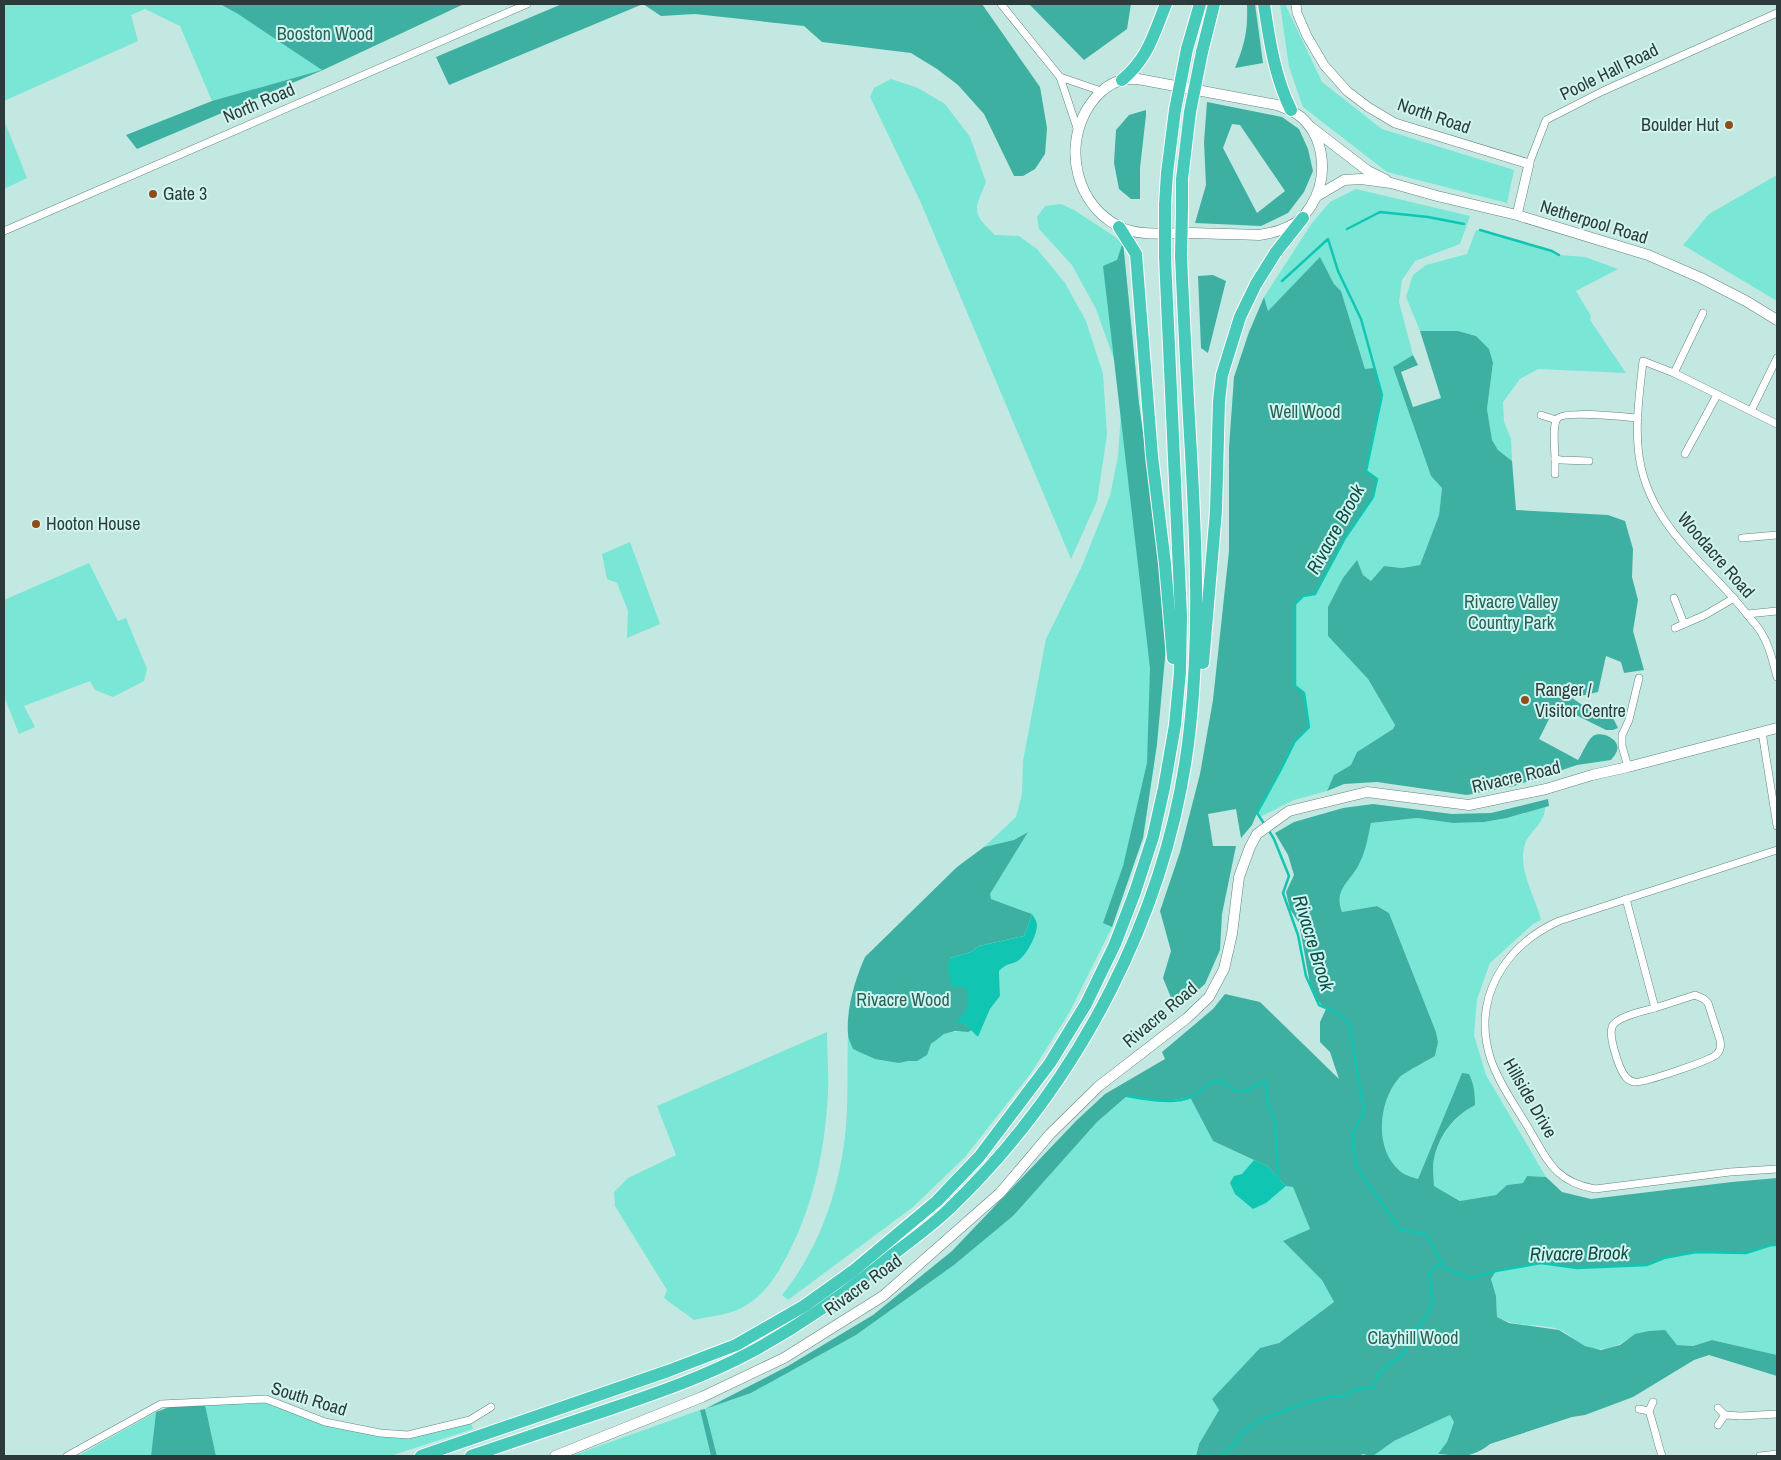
<svg xmlns="http://www.w3.org/2000/svg" width="1781" height="1460" font-family="'Archivo Narrow',sans-serif">
<rect width="100%" height="100%" fill="#c3e8e1"/>
<g fill="#79e6d6">
<polygon points="4,4 220,4 238,14 323,70 212,101 180,26 145,9 131,15 138,41 4,101"/>
<polygon points="1280,4 1285,4 1322,82 1382,129 1514,170 1507,203 1387,172 1303,107 1289,67"/>
<path d="M891,79L918,88L945,104L970,137L986,182C974,211 971,212 995,235L1019,236L1037,249L1065,283L1086,321L1103,374L1107,435L1097,501L1071,559L921,203L870,97L874,88Z"/>
<polygon points="4,120 27,178 4,189"/>
<polygon points="1777,175 1777,301 1683,245 1709,214"/>
<polygon points="1356,189 1470,216 1460,244 1415,261 1402,280 1399,302 1413,355 1393,367 1431,476 1442,488 1439,515 1420,565 1402,568 1384,566 1371,581 1363,575 1357,561 1328,636 1368,679 1395,725 1393,729 1357,752 1351,765 1334,775 1327,791 1294,800 1260,817 1257,813 1280,771 1295,741 1309,727 1295,686 1295,604 1303,596 1373,497 1366,471 1382,395 1365,369 1341,291 1334,284 1320,258 1268,311 1264,297 1312,223 1330,202"/>
<path d="M1061,204L1074,210L1123,242L1139,404L1158,540L1157,744L1143,838L1112,927L1069,1013L1031,1073L965,1157L913,1207L788,1300L782,1295C824,1243 845,1174 847,1108C848,1083 847,1059 848,1035L853,1049L899,1063L926,1055C932,1041 940,1032 956,1032C962,1031 967,1032 972,1030L978,1037L990,1009L1000,996L999,971L1004,964L1026,951L1035,934L1037,924L1032,914L990,899V894L1027,832L1014,840L984,847L1016,817L1022,794L1023,761L1046,639L1082,566L1110,496L1118,456L1121,413L1116,365L1096,309L1072,265L1039,229L1037,217L1045,206Z"/>
<polygon points="1476,230 1552,251 1559,255 1585,257 1618,269 1576,291 1591,316 1590,320 1626,373 1538,369 1520,379 1503,402 1504,422 1511,439 1512,461 1498,450 1492,440 1487,409 1493,363 1476,336 1458,331 1420,331 1406,297 1413,275 1426,265 1467,254"/>
<polygon points="630,542 660,624 627,638 628,611 617,583 607,579 602,554"/>
<polygon points="89,563 118,621 126,618 147,669 144,681 113,697 95,690 90,681 24,706 35,727 19,734 4,696 4,657 5,656 4,600"/>
<path d="M1545,807C1545,824 1530,830 1525,844C1517,869 1535,896 1541,920L1533,924L1490,963L1477,999L1474,1035L1486,1075L1546,1177L1527,1176L1523,1183L1507,1185L1496,1195L1461,1201L1434,1186C1434,1177 1432,1167 1434,1158C1440,1137 1450,1122 1468,1109L1462,1073L1418,1179C1412,1177 1404,1175 1400,1171C1374,1149 1378,1102 1399,1078C1403,1073 1427,1061 1435,1056L1438,1042L1436,1032L1389,913L1377,906L1342,912C1333,887 1358,865 1366,843C1368,837 1369,830 1371,823L1417,818L1453,823L1484,822L1508,818Z"/>
<path d="M827,1032C827,1052 829,1072 828,1093C825,1149 814,1204 788,1254C778,1273 767,1292 748,1304C733,1315 711,1316 694,1320L664,1298L667,1290L615,1206L614,1192L628,1178L676,1155L657,1106Z"/>
<polygon points="1127,1096 1163,1102 1191,1097 1213,1141 1267,1166 1293,1187 1310,1229 1284,1242 1323,1280 1334,1302 1279,1343 1260,1348 1212,1399 1219,1410 1199,1444 1196,1456 717,1456 705,1409 751,1393 856,1335 954,1265 1013,1216 1097,1122"/>
<path d="M1771,1245H1777V1355L1712,1340L1693,1346L1677,1345L1635,1334C1616,1348 1600,1355 1578,1342C1572,1338 1565,1331 1558,1329C1537,1323 1518,1328 1497,1317L1496,1296L1491,1279L1496,1271L1541,1263L1577,1268L1647,1265L1664,1258L1696,1252L1746,1253Z"/>
<polygon points="266,1399 325,1422 408,1435 470,1420 473,1429 390,1456 216,1456 205,1405"/>
<polygon points="700,1410 711,1456 571,1456"/>
<polygon points="156,1412 151,1456 78,1456"/>
<polygon points="1450,1415 1454,1422 1447,1442 1438,1456 1373,1456 1394,1441"/>
</g>
<g fill="#3eb0a2" fill-rule="evenodd">
<polygon points="220,4 464,4 323,70 137,149 126,135 212,101 322,70 238,14"/>
<polygon points="562,4 982,4 1040,87 1047,128 1045,154 1035,169 1023,176 1014,176 984,114 958,85 937,69 911,53 822,42 804,26 695,14 661,16 643,4 449,85 436,57"/>
<polygon points="1029,4 1131,4 1127,29 1084,60"/>
<path d="M1247,4H1255L1263,63L1235,68C1245,44 1248,30 1247,4Z"/>
<path d="M1207,102L1282,117L1299,129L1308,149L1313,171L1304,192L1288,213L1261,226L1195,223L1206,185L1204,142ZM1232,124L1240,125L1285,191L1257,213L1223,148Z"/>
<polygon points="1146,110 1146,115 1140,168 1140,199 1131,199 1119,189 1114,163 1116,130 1129,115"/>
<polygon points="1123,242 1139,404 1158,540 1166,647 1157,744 1143,838 1112,927 1103,923 1123,866 1147,763 1150,668 1103,266 1117,260"/>
<polygon points="1320,257 1334,284 1341,291 1365,369 1374,368 1382,395 1366,471 1377,479 1373,497 1345,538 1315,594 1303,596 1295,604 1295,686 1304,693 1309,727 1295,741 1280,771 1257,813 1252,825 1241,838 1236,809 1208,814 1213,846 1236,846 1222,914 1220,950 1205,984 1176,1010 1163,978 1171,951 1160,911 1180,852 1200,774 1213,700 1229,551 1229,448 1234,377 1249,332 1264,297 1268,311"/>
<polygon points="1213,275 1226,281 1208,353 1201,348 1198,276"/>
<path d="M1420,331H1458L1476,336L1489,349L1493,363L1487,409L1492,440L1498,450L1512,461L1516,510L1608,515L1625,521L1633,549L1632,577L1638,600L1633,631L1644,670L1624,673L1621,662L1606,656L1598,692L1572,698L1587,708L1607,706L1618,728L1613,730H1606L1556,705L1539,739L1578,760C1582,754 1587,741 1593,736C1600,731 1615,737 1617,745C1619,751 1614,756 1611,760L1577,765L1514,786L1467,795L1377,782L1344,784L1327,791L1334,775L1351,765L1357,752L1393,729L1395,725L1368,679L1328,636V607L1343,578L1357,560L1363,575L1371,581L1384,566L1402,568L1420,565L1439,515L1442,488L1431,476L1393,367L1413,355L1418,365L1401,372L1413,407L1441,398Z"/>
<path d="M1548,799L1549,806L1507,818L1484,822L1453,823L1417,818L1371,823C1368,836 1366,850 1360,862C1352,881 1333,888 1342,912L1377,906L1389,913L1436,1032L1438,1042L1435,1056C1427,1061 1403,1073 1399,1078C1378,1102 1374,1149 1400,1171C1404,1175 1412,1177 1418,1179L1462,1073L1469,1074C1474,1084 1475,1094 1475,1105C1454,1116 1439,1135 1434,1159C1432,1167 1434,1178 1434,1186L1460,1201L1496,1195L1507,1185L1523,1183L1527,1176L1546,1177L1562,1192L1591,1199L1732,1182L1777,1178V1245H1771L1746,1253L1696,1252L1664,1258L1647,1265L1577,1268L1541,1263L1496,1271L1491,1279L1496,1296L1497,1317L1509,1323L1559,1330L1585,1346L1601,1350L1620,1345L1635,1334L1649,1331L1665,1330L1677,1345L1693,1346L1712,1340L1777,1355V1376L1709,1355L1694,1360L1633,1397L1585,1415L1572,1417L1490,1444C1471,1459 1460,1456 1438,1454L1447,1442L1454,1422L1450,1415L1394,1441L1373,1456L1362,1454L1361,1456H1196L1199,1444L1219,1410L1212,1399L1260,1348L1279,1343L1334,1302L1322,1280L1283,1241L1310,1229L1293,1187L1286,1186L1267,1166L1213,1141L1190,1097L1163,1102L1127,1096L1097,1122L1013,1216L954,1265L856,1335L751,1393L705,1409L717,1456H711L700,1410L705,1409L788,1366L873,1315L952,1251L1076,1121L1105,1094L1165,1059L1162,1052L1213,1009L1225,994L1260,1002L1339,1079L1330,1052L1320,1042V1022L1326,1009L1316,999L1310,984L1299,923L1290,909L1286,892L1294,875L1288,855L1275,833L1294,822L1343,808L1373,804L1452,814L1491,813Z"/>
<path d="M1028,832L990,894L991,899L1032,914L1024,936L979,946L971,952L950,958L966,987L970,999L965,1024L972,1030L968,1032L955,1031L944,1034L931,1044L927,1055L917,1061H908L899,1063L875,1059L853,1049C851,1044 848,1039 848,1034C846,1010 855,979 865,957L957,867L984,847L1014,840Z"/>
<polygon points="205,1405 216,1456 151,1456 156,1412 172,1406"/>
</g>
<g fill="#11c5b3">
<path d="M1032,914C1034,917 1037,921 1037,925C1037,935 1027,954 1019,960C1012,965 1007,962 999,971L1000,996L990,1009L978,1037L965,1024L956,1023C968,1008 972,1006 965,987L952,986L948,970L950,958L971,952L979,946L1024,936Z"/>
<polygon points="1254,1160 1267,1166 1286,1186 1266,1203 1253,1209 1235,1194 1230,1183 1234,1176 1242,1174"/>
</g>
<g fill="none" stroke-linecap="round" stroke-linejoin="round">
<g stroke="#11c5b3" stroke-width="2.5">
<polyline points="1347,229 1380,212 1428,217 1464,224"/>
<polyline points="1480,230 1552,251 1559,255"/>
<polyline points="1265,825 1257,813 1280,771 1295,741 1309,727 1304,693 1295,686 1295,604 1303,596 1315,594 1345,538 1373,497 1377,479 1366,471 1382,395 1361,319 1338,271 1328,239 1282,281"/>
<polyline points="1268,829 1274,839 1289,876 1283,893 1298,935 1306,976 1319,1005 1338,1013 1349,1023 1364,1112 1352,1134 1355,1162 1365,1180 1400,1229 1427,1235 1444,1268 1470,1278 1496,1271 1541,1263 1577,1268 1647,1265 1664,1258 1696,1252 1746,1253 1771,1245 1777,1245"/>
<path d="M1127,1096C1146,1099 1173,1105 1191,1097C1204,1091 1206,1081 1222,1080C1240,1099 1244,1091 1266,1081L1268,1105L1275,1121L1278,1178"/>
<polyline points="1205,1456 1207,1454 1211,1456"/>
<polyline points="1220,1456 1237,1442 1239,1435 1260,1420 1307,1402 1333,1396 1346,1396 1355,1390 1374,1387 1377,1376 1391,1362 1400,1358 1409,1344 1410,1336 1424,1320 1433,1302 1429,1273 1441,1262"/>
</g>
<defs>
<g id="minor">
<polyline points="1001,4 1060,77 1078,131"/>
<polyline points="1060,77 1101,91"/>
<polyline points="1529,164 1546,120 1603,91 1777,13"/>
<polyline points="4,231 527,4"/>
<polyline points="1674,373 1703,313"/>
<polyline points="1751,411 1777,358"/>
<polyline points="1541,415 1556,420"/>
<path d="M1777,424L1674,373L1643,361C1639,398 1632,441 1644,478C1662,536 1710,567 1746,613C1751,620 1758,626 1762,634C1770,646 1773,663 1777,677"/>
<polyline points="1685,454 1717,395"/>
<path d="M1589,461L1561,460L1555,459C1555,450 1552,426 1557,419C1563,410 1625,417 1638,418"/>
<polyline points="1555,474 1555,459"/>
<polyline points="1742,538 1777,535"/>
<polyline points="1674,598 1684,624"/>
<polyline points="1747,614 1777,611"/>
<polyline points="1675,628 1705,615 1734,598"/>
<polyline points="1762,732 1777,826"/>
<polyline points="1628,767 1622,746 1622,735 1629,720 1639,678"/>
<path d="M1777,850L1559,921C1504,946 1471,999 1491,1060C1499,1083 1514,1104 1526,1124C1547,1158 1552,1181 1595,1189L1730,1172L1777,1169"/>
<path d="M1626,899L1655,1008C1644,1011 1619,1016 1613,1025C1607,1034 1619,1068 1625,1076C1627,1079 1630,1081 1634,1082C1641,1084 1712,1060 1717,1054C1721,1050 1721,1045 1720,1040L1708,1003L1704,999L1695,995L1655,1008"/>
<polyline points="1718,1408 1725,1415"/>
<path d="M1639,1409L1649,1411C1654,1426 1657,1441 1662,1456"/>
<polyline points="1649,1411 1653,1402"/>
<polyline points="1718,1425 1725,1415 1741,1416 1777,1414"/>
<polyline points="67,1456 161,1404 266,1399 325,1422 380,1433 408,1435 470,1420 491,1407"/>
<polyline points="1760,1456 1777,1454"/>
</g>
<polyline id="tertiary" points="1296,4 1297,13 1307,36 1324,65 1347,91 1368,107 1395,123 1529,164 1517,215"/>
<g id="secondary">
<path d="M1138,79L1277,105C1285,108 1294,111 1301,117C1326,139 1328,179 1311,206C1308,210 1305,215 1302,218C1290,228 1274,233 1259,235C1237,234 1216,234 1194,233C1172,233 1137,237 1118,226C1077,204 1064,151 1086,111C1094,97 1107,83 1123,80C1128,79 1134,79 1138,79Z"/>
<polyline points="1312,128 1368,171 1386,180"/>
<polyline points="1317,196 1344,180 1361,179 1391,183 1437,196 1517,215 1648,255 1701,278 1746,301 1777,320"/>
<polyline points="555,1456 702,1397 784,1358 883,1296 1000,1193 1050,1134 1099,1086 1187,1018 1209,997 1224,969 1232,934 1239,877 1250,847 1257,834 1289,811 1367,792 1469,805 1546,789 1592,775 1628,767 1777,728"/>
</g>
<g id="motorway">
<path d="M1264,4C1269,39 1275,78 1291,110"/>
<polyline points="1187,49 1200,4"/>
<polyline points="1202,52 1214,4"/>
<path d="M1122,80C1149,57 1153,35 1166,4"/>
<polyline points="1165,205 1167,173 1175,110"/>
<polyline points="1182,209 1182,179 1190,112"/>
<polyline points="1119,227 1136,254 1152,456 1165,564 1173,658"/>
<polyline points="1203,663 1216,511 1219,401 1222,375 1240,317 1256,284 1276,252 1303,218"/>
<polyline points="421,1456 668,1371 736,1345 804,1306 853,1271 937,1201 979,1157 1050,1063 1086,1004 1115,944 1135,892 1153,837 1164,788 1175,725 1180,672 1181,616 1165,257"/>
<path d="M471,1456C518,1440 565,1424 613,1408C660,1392 706,1376 751,1352C799,1326 845,1294 887,1259C907,1243 929,1228 948,1210C1079,1085 1171,908 1190,727C1200,636 1196,544 1191,453C1187,387 1184,322 1181,256"/>
</g>
</defs>
<use href="#minor" stroke="#63857f" stroke-width="8"/>
<use href="#tertiary" stroke="#63857f" stroke-width="10"/>
<use href="#secondary" stroke="#63857f" stroke-width="11"/>
<use href="#motorway" stroke="#fff" stroke-width="14"/>
<use href="#minor" stroke="#fff" stroke-width="7"/>
<use href="#tertiary" stroke="#fff" stroke-width="9"/>
<use href="#secondary" stroke="#fff" stroke-width="10"/>
<use href="#motorway" stroke="#47caba" stroke-width="12"/>
<defs>
<g id="motorway-bridge">
<polyline points="1175,110 1187,49"/>
<polyline points="1190,112 1202,52"/>
<polyline points="1181,256 1182,209"/>
<polyline points="1165,257 1165,205"/>
</g>
</defs>
<use href="#motorway-bridge" stroke="#fff" stroke-width="14" stroke-linecap="butt"/>
<use href="#motorway-bridge" stroke="#47caba" stroke-width="12"/>
</g>
<g fill="#8f4e19" stroke="#d0f5ef" stroke-width="2">
<circle cx="1729" cy="125" r="5"/>
<circle cx="153" cy="194" r="5"/>
<circle cx="36" cy="524" r="5"/>
<circle cx="1525" cy="700" r="5"/>
</g>
<g text-anchor="middle" stroke-width="4" stroke-linejoin="round" paint-order="stroke">
<g font-size="18" fill="#25625a" stroke="#d0f5ef">
<text x="325" y="40">Booston Wood</text>
<text x="1305" y="418">Well Wood</text>
<text x="1511" y="608">Rivacre Valley<tspan x="1511" dy="21">Country Park</tspan></text>
<text x="903" y="1006">Rivacre Wood</text>
<text x="1413" y="1344">Clayhill Wood</text>
</g>
<g font-size="18" fill="#2c3b39" stroke="#d0f5ef">
<text transform="translate(1609 72) rotate(-26)" y="6">Poole Hall Road</text>
<text transform="translate(259 103) rotate(-23)" y="6">North Road</text>
<text transform="translate(1434 116) rotate(19)" y="6">North Road</text>
<text transform="translate(1594 222) rotate(17)" y="6">Netherpool Road</text>
<text transform="translate(1716 555) rotate(49)" y="6">Woodacre Road</text>
<text transform="translate(1516 777) rotate(-13)" y="6">Rivacre Road</text>
<text transform="translate(1160 1015) rotate(-40)" y="6">Rivacre Road</text>
<text transform="translate(1530 1098) rotate(60)" y="6">Hillside Drive</text>
<text transform="translate(863 1285) rotate(-36)" y="6">Rivacre Road</text>
<text transform="translate(309 1399) rotate(17)" y="6">South Road</text>
</g>
<g font-size="18" fill="#2c3b39" stroke="#d0f5ef" text-anchor="start">
<text x="1719" y="131" text-anchor="end">Boulder Hut</text>
<text x="163" y="200">Gate 3</text>
<text x="46" y="530">Hooton House</text>
<text x="1535" y="696">Ranger /<tspan x="1535" dy="21">Visitor Centre</tspan></text>
</g>
<g font-size="19" font-style="italic" fill="#0b4e47" stroke="#d0f5ef">
<text transform="translate(1335 529) rotate(-61)" y="7">Rivacre Brook</text>
<text transform="translate(1314 943) rotate(73)" y="7">Rivacre Brook</text>
<text transform="translate(1579 1253) rotate(-1)" y="7">Rivacre Brook</text>
</g>
</g>
<rect width="1781" height="1460" fill="none" stroke="#2c3b39" stroke-width="10"/>
</svg>
